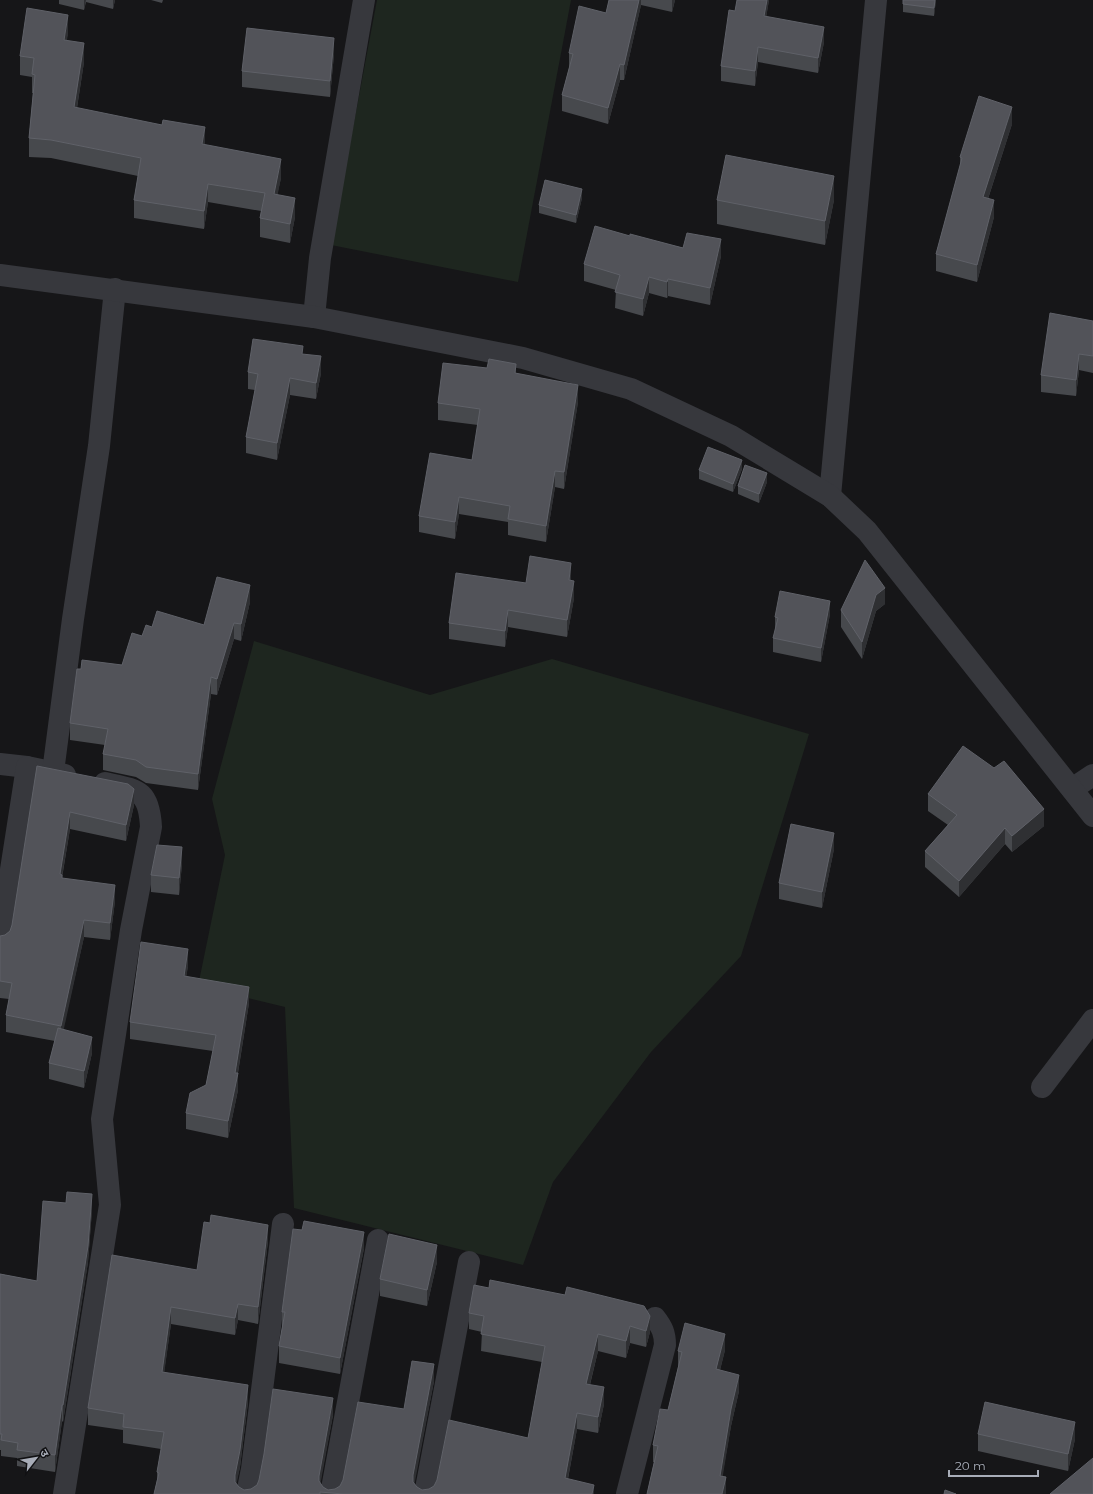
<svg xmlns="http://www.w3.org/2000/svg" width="1093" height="1494" font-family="Montserrat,'Noto Sans Devanagari',sans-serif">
<rect width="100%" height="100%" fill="#161618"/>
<g fill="#1e261f">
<polygon points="377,0 571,0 518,282 331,245"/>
<polygon points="254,641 430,695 552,659 809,734 741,956 651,1052 553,1182 523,1265 294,1208 285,1007 198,986 225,855 212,799"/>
</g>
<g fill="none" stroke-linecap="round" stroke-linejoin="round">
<g stroke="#37383d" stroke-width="22">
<polyline points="314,317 320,258 364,0"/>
<polyline points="830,496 876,0"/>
<polyline points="0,764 27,767 65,775"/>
<polyline points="53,772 73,619 99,446 115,289"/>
<polyline points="1072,789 1093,775"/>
<polyline points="0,940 27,767"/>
<polyline points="1042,1087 1093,1020"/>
<path d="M64,1494L110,1205L102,1119L131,930L151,827C149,789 137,790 105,783"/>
<polyline points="247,1494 252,1469 283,1224"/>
<polyline points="331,1494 378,1240"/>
<polyline points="425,1494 469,1262"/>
<path d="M627,1494L665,1345C665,1333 662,1327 655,1318"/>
</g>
<polyline stroke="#37383d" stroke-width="22" points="0,275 314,317 523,358 631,389 731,436 830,496 867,531 1093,816"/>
</g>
<g fill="#47494d">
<polygon points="59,0 115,0 113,9 86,2 84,10 59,4"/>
<polygon points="151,0 163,0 162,3"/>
<polygon points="609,0 675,0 672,12 641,5 624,80 620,80 608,124 562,111 562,95 569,68 569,53 606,13"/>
<polygon points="769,0 766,17 824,42 818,73 758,62 755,86 721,81 721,66 735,11"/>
<polygon points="903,0 936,0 934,16 903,12"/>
<polygon points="68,34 66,40 84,62 77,108 205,145 281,178 277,195 295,217 290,243 260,237 260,218 261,211 208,202 204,229 134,218 134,200 138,176 51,158 29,157 29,138 33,93 32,93 32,77 20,75 20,56"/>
<polygon points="334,54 330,97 242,87 242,71"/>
<polygon points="1012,124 988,199 994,217 977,282 936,271 936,254 960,166 960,157"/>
<polygon points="582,198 576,223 539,213 539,205"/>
<polygon points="717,200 834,200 825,245 717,224"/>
<polygon points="630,236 721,256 710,305 668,296 667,298 649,293 643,316 615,308 616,290 584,281 584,264"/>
<polygon points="1093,321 1093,373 1079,370 1076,396 1041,392 1041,375"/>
<polygon points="303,354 321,373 316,399 290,395 277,460 246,453 246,437 255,390 248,389 248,372"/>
<polygon points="516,373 578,402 564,489 555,487 546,542 508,535 508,522 459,514 455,539 419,532 419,516 472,460 478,425 438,420 438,403"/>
<polygon points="742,469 733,492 699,479 699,470"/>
<polygon points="767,482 759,503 738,494 738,486"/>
<polygon points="571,581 574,598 567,637 508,627 505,647 449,639 449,623 526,583"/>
<polygon points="250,602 241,641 234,639 217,695 211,694 198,790 146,783 136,777 103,770 103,754 105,745 70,740 70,723 81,669 122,665 152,627 204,625"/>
<polygon points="885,604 876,611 862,659 841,627 841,610"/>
<polygon points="830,614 821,662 773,652 773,638 775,631 775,617"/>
<polygon points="37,766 134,805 126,841 70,829 62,878 115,901 110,940 84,937 63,1029 92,1053 84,1088 49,1079 49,1063 55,1041 6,1032 6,1015 9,999 0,998 0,936 5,935 10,931 12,925"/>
<polygon points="928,794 1044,826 1012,852 1005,844 959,897 925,867 925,851 948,825 928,811"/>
<polygon points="834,849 822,908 779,899 779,883"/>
<polygon points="182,864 179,895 151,892 151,875"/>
<polygon points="188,966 186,976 249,1003 238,1073 238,1090 228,1138 186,1129 186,1113 206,1085 213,1051 130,1039 130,1022"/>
<polygon points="92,1210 88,1262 63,1422 62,1421 55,1472 17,1466 17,1458 1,1456 1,1450 0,1450 0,1274 37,1281"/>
<polygon points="268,1241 258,1324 238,1320 235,1335 171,1324 164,1372 248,1402 240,1467 236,1483 239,1487 244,1490 251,1489 257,1485 333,1415 320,1483 323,1487 328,1490 335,1489 340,1486 404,1409 434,1381 414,1483 417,1487 422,1490 429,1489 528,1438 542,1362 481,1351 482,1332 469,1329 469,1313 489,1288 565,1295 650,1332 646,1347 630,1343 626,1358 598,1351 590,1385 604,1404 598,1433 577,1429 568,1479 594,1494 154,1494 157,1480 157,1472 161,1449 123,1443 123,1430 88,1425 88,1408 197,1270"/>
<polygon points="364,1248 340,1374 279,1363 279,1346 282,1328 282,1312"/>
<polygon points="437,1262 427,1306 380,1296 380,1279"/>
<polygon points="725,1350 720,1370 739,1391 731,1426 722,1477 726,1477 726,1494 647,1494 654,1462 653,1462 653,1445 668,1410 678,1367 678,1351"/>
<polygon points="978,1434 1075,1439 1068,1471 978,1451"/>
</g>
<g fill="#2f3033">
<polygon points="84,0 86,0 84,10"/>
<polygon points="113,0 115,0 113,9"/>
<polygon points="639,0 641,0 641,5 624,80 624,65"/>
<polygon points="672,0 675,0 672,12"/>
<polygon points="767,0 769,0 764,31 764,16"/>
<polygon points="935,0 936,0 934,16 934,8"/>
<polygon points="68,15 68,34 64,58 64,40"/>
<polygon points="824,27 824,42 818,73 818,58"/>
<polygon points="334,38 334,54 330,97 330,81"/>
<polygon points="84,43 84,62 74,126 74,107"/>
<polygon points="758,47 758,62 755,86 755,71"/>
<polygon points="620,64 620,80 608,124 608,108"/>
<polygon points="1012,107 1012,124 983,214 983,197"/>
<polygon points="205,127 205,146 202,144"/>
<polygon points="281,159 281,178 274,213 274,194"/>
<polygon points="834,176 834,200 825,245 825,221"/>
<polygon points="208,184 208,202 204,229 204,211"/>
<polygon points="582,189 582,198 576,223 576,215"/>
<polygon points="295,198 295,217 290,243 290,224"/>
<polygon points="994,200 994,217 977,282 977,265"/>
<polygon points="721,239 721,256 710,305 710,288"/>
<polygon points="649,277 649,293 643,316 643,299"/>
<polygon points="668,279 668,296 667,298 667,282"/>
<polygon points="1079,354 1079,370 1076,396 1076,380"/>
<polygon points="321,356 321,373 316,399 316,383"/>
<polygon points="516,364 516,380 515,373"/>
<polygon points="290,378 290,395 277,460 277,443"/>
<polygon points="578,385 578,402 564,489 564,472"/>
<polygon points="742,460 742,469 733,492 733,484"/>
<polygon points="555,471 555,487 546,542 546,526"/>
<polygon points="767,473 767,482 759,503 759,494"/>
<polygon points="459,497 459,514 455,539 455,522"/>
<polygon points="571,563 571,580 569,597 569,580"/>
<polygon points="574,581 574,598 567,637 567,620"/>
<polygon points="250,585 250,602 241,641 241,624"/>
<polygon points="885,588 885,604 876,611 862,659 862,642 876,595"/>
<polygon points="830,601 830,614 821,662 821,648"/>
<polygon points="508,610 508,627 505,647 505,631"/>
<polygon points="234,623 234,639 217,695 217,679"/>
<polygon points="211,677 211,694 198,790 198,774"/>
<polygon points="134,789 134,805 126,841 126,825"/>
<polygon points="1044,809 1044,826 1012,852 1012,836"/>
<polygon points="70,812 70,829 62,876 62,891 60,874"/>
<polygon points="1005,828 1005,844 959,897 959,881"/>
<polygon points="834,833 834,849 822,908 822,892"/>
<polygon points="182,847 182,864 179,895 179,878"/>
<polygon points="115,885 115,901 110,940 110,923"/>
<polygon points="84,920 84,937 61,1042 61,1026"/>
<polygon points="188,949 188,966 184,993 184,976"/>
<polygon points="249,987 249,1003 237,1078 238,1073 238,1090 228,1138 228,1121 235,1073"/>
<polygon points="92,1037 92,1053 84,1088 84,1071"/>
<polygon points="92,1194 92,1210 88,1262 63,1422 63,1405"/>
<polygon points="268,1225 268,1241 258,1324 258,1307"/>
<polygon points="364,1232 364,1248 340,1374 340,1358"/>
<polygon points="437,1245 437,1262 427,1306 427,1290"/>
<polygon points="238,1304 238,1320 235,1335 235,1318"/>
<polygon points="171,1307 171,1324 162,1389 162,1372"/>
<polygon points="650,1316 650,1332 646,1347 646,1331"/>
<polygon points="630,1326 630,1343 626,1358 626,1341"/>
<polygon points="598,1334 598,1351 586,1400 586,1384"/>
<polygon points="725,1334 725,1350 716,1386 716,1369"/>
<polygon points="434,1364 434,1381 413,1492 413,1475"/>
<polygon points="739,1375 739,1391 731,1426 720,1493 720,1476 731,1409"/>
<polygon points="248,1385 248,1402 240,1467 235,1492 235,1475"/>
<polygon points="604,1387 604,1404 598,1433 598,1417"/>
<polygon points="333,1398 333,1415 319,1492 319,1476"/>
<polygon points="62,1405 62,1421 55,1472 55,1455"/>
<polygon points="577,1413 577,1429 565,1494 565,1478"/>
<polygon points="1075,1422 1075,1439 1068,1471 1068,1454"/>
<polygon points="726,1477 726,1494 722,1494"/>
<polygon points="594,1485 594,1494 592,1494"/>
</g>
<g fill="#525359" stroke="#5f6168">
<polygon points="609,0 639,0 624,65 620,64 608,108 562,95 573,54 569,53 579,6 606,13"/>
<polygon points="737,0 767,0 764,16 824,27 818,58 758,47 755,71 721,66 729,10 735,11"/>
<polygon points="903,0 935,0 934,8 903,4"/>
<polygon points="27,8 68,15 64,40 84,43 74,107 162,125 163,120 205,127 202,144 281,159 274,194 295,198 290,224 260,218 265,193 208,184 204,211 134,200 141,158 51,140 29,138 35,75 32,74 34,58 20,56"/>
<polygon points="247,28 334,38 330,81 242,71"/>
<polygon points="979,96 1012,107 983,197 994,200 977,265 936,254 962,158 960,157"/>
<polygon points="726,155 834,176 825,221 717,200"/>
<polygon points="545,180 582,189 576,215 539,205"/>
<polygon points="595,226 630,236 630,234 683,248 687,233 721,239 710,288 668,279 667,282 649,277 643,299 615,292 620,275 584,264"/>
<polygon points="1050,313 1093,321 1093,356 1079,354 1076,380 1041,375"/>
<polygon points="253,339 303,346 302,354 321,356 316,383 290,378 277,443 246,437 258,374 248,372"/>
<polygon points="489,359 516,364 515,373 578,385 564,472 555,471 546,526 508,519 510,506 459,497 455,522 419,516 430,453 472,460 480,409 438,403 443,363 487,368"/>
<polygon points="708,447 742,460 733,484 699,470"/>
<polygon points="745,465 767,473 759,494 738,486"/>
<polygon points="530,556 571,563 569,580 574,581 567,620 508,610 505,631 449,623 456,573 526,583"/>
<polygon points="865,560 885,588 876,595 862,642 841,610"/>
<polygon points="217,577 250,585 241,624 234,623 217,679 211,677 198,774 146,767 136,760 103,754 108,729 70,723 77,669 81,669 82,660 122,665 132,633 142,636 146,625 152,627 157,611 204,625"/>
<polygon points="780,591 830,601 821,648 773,638 778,618 775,617"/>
<polygon points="963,746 994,768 1004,761 1044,809 1012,836 1005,828 959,881 925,851 957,815 928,794"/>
<polygon points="37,766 128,784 134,789 126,825 70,812 60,874 62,875 62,878 115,885 110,923 84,920 61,1026 6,1015 12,983 0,981 0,936 5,935 10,931 12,925"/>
<polygon points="791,824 834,833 822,892 779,883"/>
<polygon points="157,845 182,847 179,878 151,875"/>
<polygon points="141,942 188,949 184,976 249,987 235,1073 238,1073 228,1121 186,1113 190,1093 206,1085 216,1035 130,1022"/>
<polygon points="58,1028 92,1037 84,1071 49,1063"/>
<polygon points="67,1192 92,1194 88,1246 63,1405 62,1405 55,1455 17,1450 18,1443 1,1440 2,1434 0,1434 0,1274 37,1281 43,1201 66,1203"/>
<polygon points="211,1215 268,1225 258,1307 238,1304 235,1318 171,1307 162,1372 248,1385 240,1450 235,1475 235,1482 239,1487 244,1490 251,1489 257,1485 259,1480 264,1454 273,1389 333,1398 319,1476 319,1481 323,1487 328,1490 335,1489 340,1486 343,1480 358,1402 404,1409 412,1361 434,1364 413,1475 413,1482 417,1487 422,1490 429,1489 434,1486 437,1480 449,1420 528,1438 545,1346 481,1334 484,1316 469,1313 474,1285 489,1288 490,1280 565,1295 567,1287 644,1306 650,1316 646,1331 630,1326 626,1341 598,1334 586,1384 604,1387 598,1417 577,1413 565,1478 594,1485 592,1494 343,1494 320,1492 320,1494 154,1494 159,1473 157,1472 164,1432 123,1427 124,1414 88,1408 112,1255 197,1270 204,1222 210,1223"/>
<polygon points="304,1221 364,1232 340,1358 279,1346 285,1312 282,1312 293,1229 302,1230"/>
<polygon points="389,1234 437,1245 427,1290 380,1279"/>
<polygon points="685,1323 725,1334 716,1369 739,1375 731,1409 720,1476 726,1477 722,1494 647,1494 658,1446 653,1445 660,1409 668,1410 682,1352 678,1351"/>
<polygon points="985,1402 1075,1422 1068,1454 978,1434"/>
<polygon points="1093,1458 1093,1494 1050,1494"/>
<polygon points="945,1490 956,1494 944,1494"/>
</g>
<g transform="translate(36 1458) rotate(59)" stroke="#111113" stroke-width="3" paint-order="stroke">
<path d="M0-3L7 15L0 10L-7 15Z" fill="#a8adb8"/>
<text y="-6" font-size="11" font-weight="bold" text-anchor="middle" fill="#a8adb8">उ</text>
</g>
<path d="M949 1470v6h89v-6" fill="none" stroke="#a8adb8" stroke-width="2"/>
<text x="955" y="1470" font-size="12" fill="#a8adb8" stroke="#111113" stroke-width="3" paint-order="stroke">20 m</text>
</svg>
